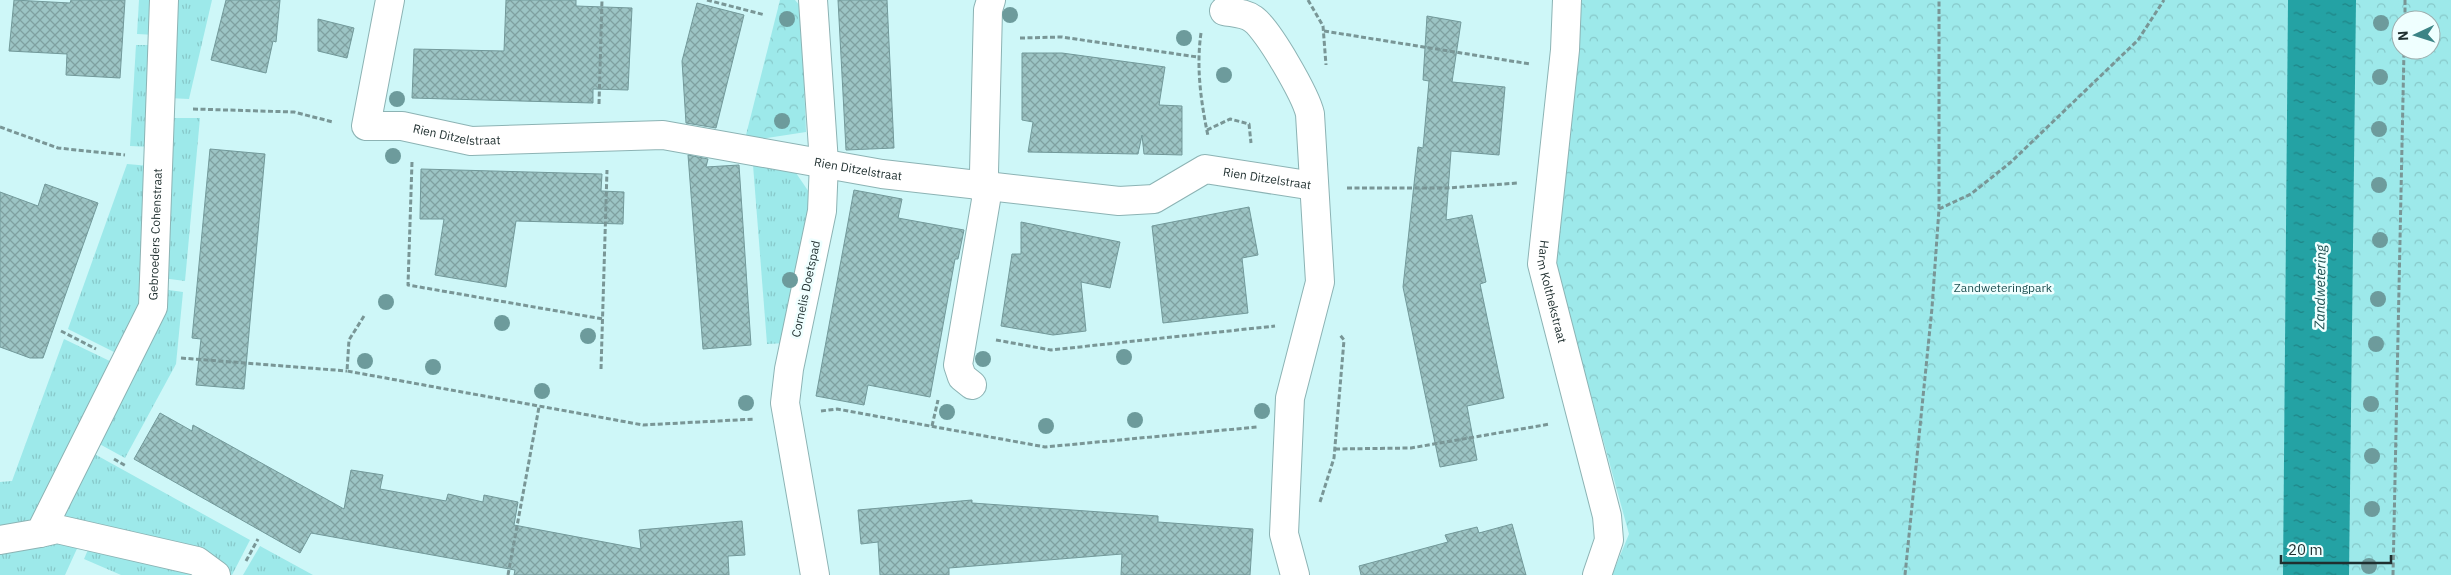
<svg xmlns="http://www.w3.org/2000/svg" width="2451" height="575" font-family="'IBM Plex Sans',sans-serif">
<defs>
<pattern id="grass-tufts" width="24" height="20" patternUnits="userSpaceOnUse" patternTransform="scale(1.25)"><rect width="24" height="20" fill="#9de9ea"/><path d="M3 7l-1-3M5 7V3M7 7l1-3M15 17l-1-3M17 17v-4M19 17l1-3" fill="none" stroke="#87c8c9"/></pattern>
<pattern id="park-crowns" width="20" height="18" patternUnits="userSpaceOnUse" patternTransform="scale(1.25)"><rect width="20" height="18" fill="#9de9ea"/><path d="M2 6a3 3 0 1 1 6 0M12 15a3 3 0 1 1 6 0" fill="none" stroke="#87c8c9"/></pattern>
<pattern id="water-ripples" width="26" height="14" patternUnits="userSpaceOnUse" patternTransform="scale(1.25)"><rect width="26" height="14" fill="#24a2a4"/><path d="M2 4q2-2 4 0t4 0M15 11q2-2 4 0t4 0" fill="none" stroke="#1f8486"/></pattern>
<pattern id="building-cross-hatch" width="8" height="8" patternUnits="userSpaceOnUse" patternTransform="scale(1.25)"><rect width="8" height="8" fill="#9cc4c4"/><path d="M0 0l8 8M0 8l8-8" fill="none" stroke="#7fa0a0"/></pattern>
</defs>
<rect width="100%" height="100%" fill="#cef7f8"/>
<g fill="url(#grass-tufts)">
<polygon points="139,0 157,0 156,35 137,34"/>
<polygon points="172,0 212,0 189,99 168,98"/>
<polygon points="136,45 155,45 151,147 130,146"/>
<polygon points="168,118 200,118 185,281 162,278"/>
<polygon points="127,164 150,166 146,305 120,355 68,329"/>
<polygon points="753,165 796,173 813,198 786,343 767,344"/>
<polygon points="162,289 183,292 176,364 125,458 94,441"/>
<polygon points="64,339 116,364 30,527 0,532 0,482 12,481"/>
<polygon points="89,451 250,540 232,575 56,521"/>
<polygon points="59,537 80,542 65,575 0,575 0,549"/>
<polygon points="90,545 203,575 121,575 84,559"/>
<polygon points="260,546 313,575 243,575"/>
</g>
<g fill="url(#park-crowns)" fill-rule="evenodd">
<polygon points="780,0 795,0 801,7 806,132 760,139 746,135"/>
<path d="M1581,0H2451V575H1612L1629,534L1555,265ZM2401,20H2431V50H2401Z"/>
</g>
<polygon fill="url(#water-ripples)" points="2288,0 2356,0 2349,575 2283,575"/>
<g fill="url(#building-cross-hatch)" stroke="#72999a">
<polygon points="14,0 70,3 71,0 125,0 120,78 66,75 67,54 9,51"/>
<polygon points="226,0 280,0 276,42 273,41 266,73 211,60"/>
<polygon points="506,0 576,0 576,6 632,8 628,90 593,89 593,103 412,98 414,49 504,51"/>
<polygon points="838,0 887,0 894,148 846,150"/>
<polygon points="697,3 744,15 716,128 686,123 682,61"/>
<polygon points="1427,16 1461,22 1452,82 1505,87 1499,155 1451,151 1446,220 1472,215 1486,282 1480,284 1504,398 1467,406 1477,460 1440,467 1403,287 1418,147 1423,148 1429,81 1423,80"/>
<polygon points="318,19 354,28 347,58 318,51"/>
<polygon points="1022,53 1062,53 1165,67 1159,105 1182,106 1182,155 1144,154 1142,135 1138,154 1028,152 1033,122 1022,120"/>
<polygon points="210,149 265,154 244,389 196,385 201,339 192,338"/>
<polygon points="688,155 708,159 706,167 739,165 751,345 703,349"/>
<polygon points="421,169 602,174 601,191 624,192 623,224 516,221 506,287 435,275 444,219 420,219"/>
<polygon points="45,184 98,203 43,358 30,358 0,347 0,192 38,206"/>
<polygon points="854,190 902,199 898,218 964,230 958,259 955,259 930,397 868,385 864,405 816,396"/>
<polygon points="1249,207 1258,255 1242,258 1248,313 1163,323 1152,226"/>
<polygon points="1021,222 1120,242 1110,288 1081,282 1086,331 1053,335 1001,326 1012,254 1021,254"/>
<polygon points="160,413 192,431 193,425 344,509 351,470 383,475 380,489 446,501 448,494 483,502 484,495 518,502 514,525 641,549 639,530 742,521 745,555 728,556 729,575 514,575 515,570 311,533 300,553 134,459"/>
<polygon points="972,500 972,503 1158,516 1158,522 1253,529 1250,575 1121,575 1122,554 949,568 949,575 880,575 878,542 861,544 858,510"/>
<polygon points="1512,524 1526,575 1361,575 1359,566 1448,542 1445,535 1477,527 1479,533"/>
</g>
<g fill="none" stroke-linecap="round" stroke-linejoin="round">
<defs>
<g id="minor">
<path id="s1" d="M390,0L366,126H402L471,141L663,135L882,174L1119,201L1154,199L1205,169L1314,186"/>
<polyline points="813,0 824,163 822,211 789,369 785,403 815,575"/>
<path id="s2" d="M1567,0L1565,50L1542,264L1607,516L1609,540L1597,575"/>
<path d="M1224,11C1234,13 1245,13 1253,19C1268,29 1306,96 1310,114L1320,282L1290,398L1284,534L1295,575"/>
<polyline points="972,385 962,377 958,365 986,200 984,172 988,10 991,0"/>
<polyline points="40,533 57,529 197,561 216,575"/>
<path id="s3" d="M0,540L40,533L153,307L164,0"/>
</g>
</defs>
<use href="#minor" stroke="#8cb3b4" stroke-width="30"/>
<g stroke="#799696" stroke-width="3" stroke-dasharray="5 2.5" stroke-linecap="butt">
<polyline points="707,0 765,15"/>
<polyline points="1308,0 1323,26 1326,65"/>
<polyline points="2405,20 2405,0"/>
<polyline points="1324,31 1530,64"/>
<path d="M1201,33C1196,68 1201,102 1208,136"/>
<polyline points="1020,38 1062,37 1197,57"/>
<polyline points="599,104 602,0"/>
<polyline points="193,109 294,112 333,122"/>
<polyline points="0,127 58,148 125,155"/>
<polyline points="1207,130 1230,119 1249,124 1251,143"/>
<polyline points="412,162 408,285 603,319"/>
<polyline points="1347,188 1447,188 1518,183"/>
<polyline points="1939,209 1971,194 2011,162 2138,40 2164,0"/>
<polyline points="364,316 349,340 347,371 643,425 755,419"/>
<polyline points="61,331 96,349"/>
<polyline points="996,340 1051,350 1275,326"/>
<polyline points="181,358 347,371"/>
<polyline points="601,369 607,170"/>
<polyline points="821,411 837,409 1045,447 1257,427"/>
<polyline points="932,426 938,400"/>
<polyline points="1335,449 1411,448 1550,424"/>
<polyline points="114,459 126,466"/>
<polyline points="1320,502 1334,458 1344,340 1340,335"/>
<polyline points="246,561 258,539"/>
<polyline points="508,575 539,407"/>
<polyline points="1905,575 1932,308 1939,209 1939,0"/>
<polyline points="2393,575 2404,50"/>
</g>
<use href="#minor" stroke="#fff" stroke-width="28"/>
</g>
<g fill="#6d9b9c">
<circle cx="1010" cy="15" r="8"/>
<circle cx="787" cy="19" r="8"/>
<circle cx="2381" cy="23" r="8"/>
<circle cx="1184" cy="38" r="8"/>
<circle cx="1224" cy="75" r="8"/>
<circle cx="2380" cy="77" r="8"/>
<circle cx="397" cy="99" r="8"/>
<circle cx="782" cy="121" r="8"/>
<circle cx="2379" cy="129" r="8"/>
<circle cx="393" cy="156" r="8"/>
<circle cx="2379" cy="185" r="8"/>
<circle cx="2380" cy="240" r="8"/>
<circle cx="790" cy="280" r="8"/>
<circle cx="2378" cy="299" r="8"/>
<circle cx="386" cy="302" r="8"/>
<circle cx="502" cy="323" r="8"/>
<circle cx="588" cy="336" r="8"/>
<circle cx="2376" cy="344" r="8"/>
<circle cx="1124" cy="357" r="8"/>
<circle cx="983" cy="359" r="8"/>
<circle cx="365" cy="361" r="8"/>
<circle cx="433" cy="367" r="8"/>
<circle cx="542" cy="391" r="8"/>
<circle cx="746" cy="403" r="8"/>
<circle cx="2371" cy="404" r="8"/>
<circle cx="1262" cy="411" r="8"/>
<circle cx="947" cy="412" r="8"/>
<circle cx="1135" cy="420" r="8"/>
<circle cx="1046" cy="426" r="8"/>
<circle cx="2372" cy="456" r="8"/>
<circle cx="2372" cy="509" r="8"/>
<circle cx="2369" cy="566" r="8"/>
</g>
<g text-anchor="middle" stroke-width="5" stroke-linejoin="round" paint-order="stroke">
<g font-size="12" fill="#1f2f2f" stroke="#efffff">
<text dy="4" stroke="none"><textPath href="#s1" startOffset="220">Rien Ditzelstraat</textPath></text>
<text dy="4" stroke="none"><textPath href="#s1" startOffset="625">Rien Ditzelstraat</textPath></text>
<text dy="4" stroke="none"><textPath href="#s1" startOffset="1045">Rien Ditzelstraat</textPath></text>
<text dy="4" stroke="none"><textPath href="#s3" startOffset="366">Gebroeders Cohenstraat</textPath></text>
<text transform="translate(806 289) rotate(-78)" y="4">Cornelis Doetspad</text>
<text dy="4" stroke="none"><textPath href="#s2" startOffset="294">Harm Kolthekstraat</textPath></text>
</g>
<g font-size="12" fill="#1e5051" stroke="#efffff">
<text x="2003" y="292">Zandweteringpark</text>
</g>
<g font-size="14" font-style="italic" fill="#215253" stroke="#efffff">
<text transform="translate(2320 287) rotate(-89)" y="5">Zandwetering</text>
</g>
</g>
<g transform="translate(2416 35) rotate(266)"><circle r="24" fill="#efffff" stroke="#9cacac"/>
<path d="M0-4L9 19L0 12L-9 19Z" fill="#3c8486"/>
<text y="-8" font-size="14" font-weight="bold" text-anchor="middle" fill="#1f2f2f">N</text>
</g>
<path d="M2281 555v8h110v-8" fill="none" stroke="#1f2f2f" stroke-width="2.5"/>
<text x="2288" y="555" font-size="15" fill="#1f2f2f" stroke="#efffff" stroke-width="4" paint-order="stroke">20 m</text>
</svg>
